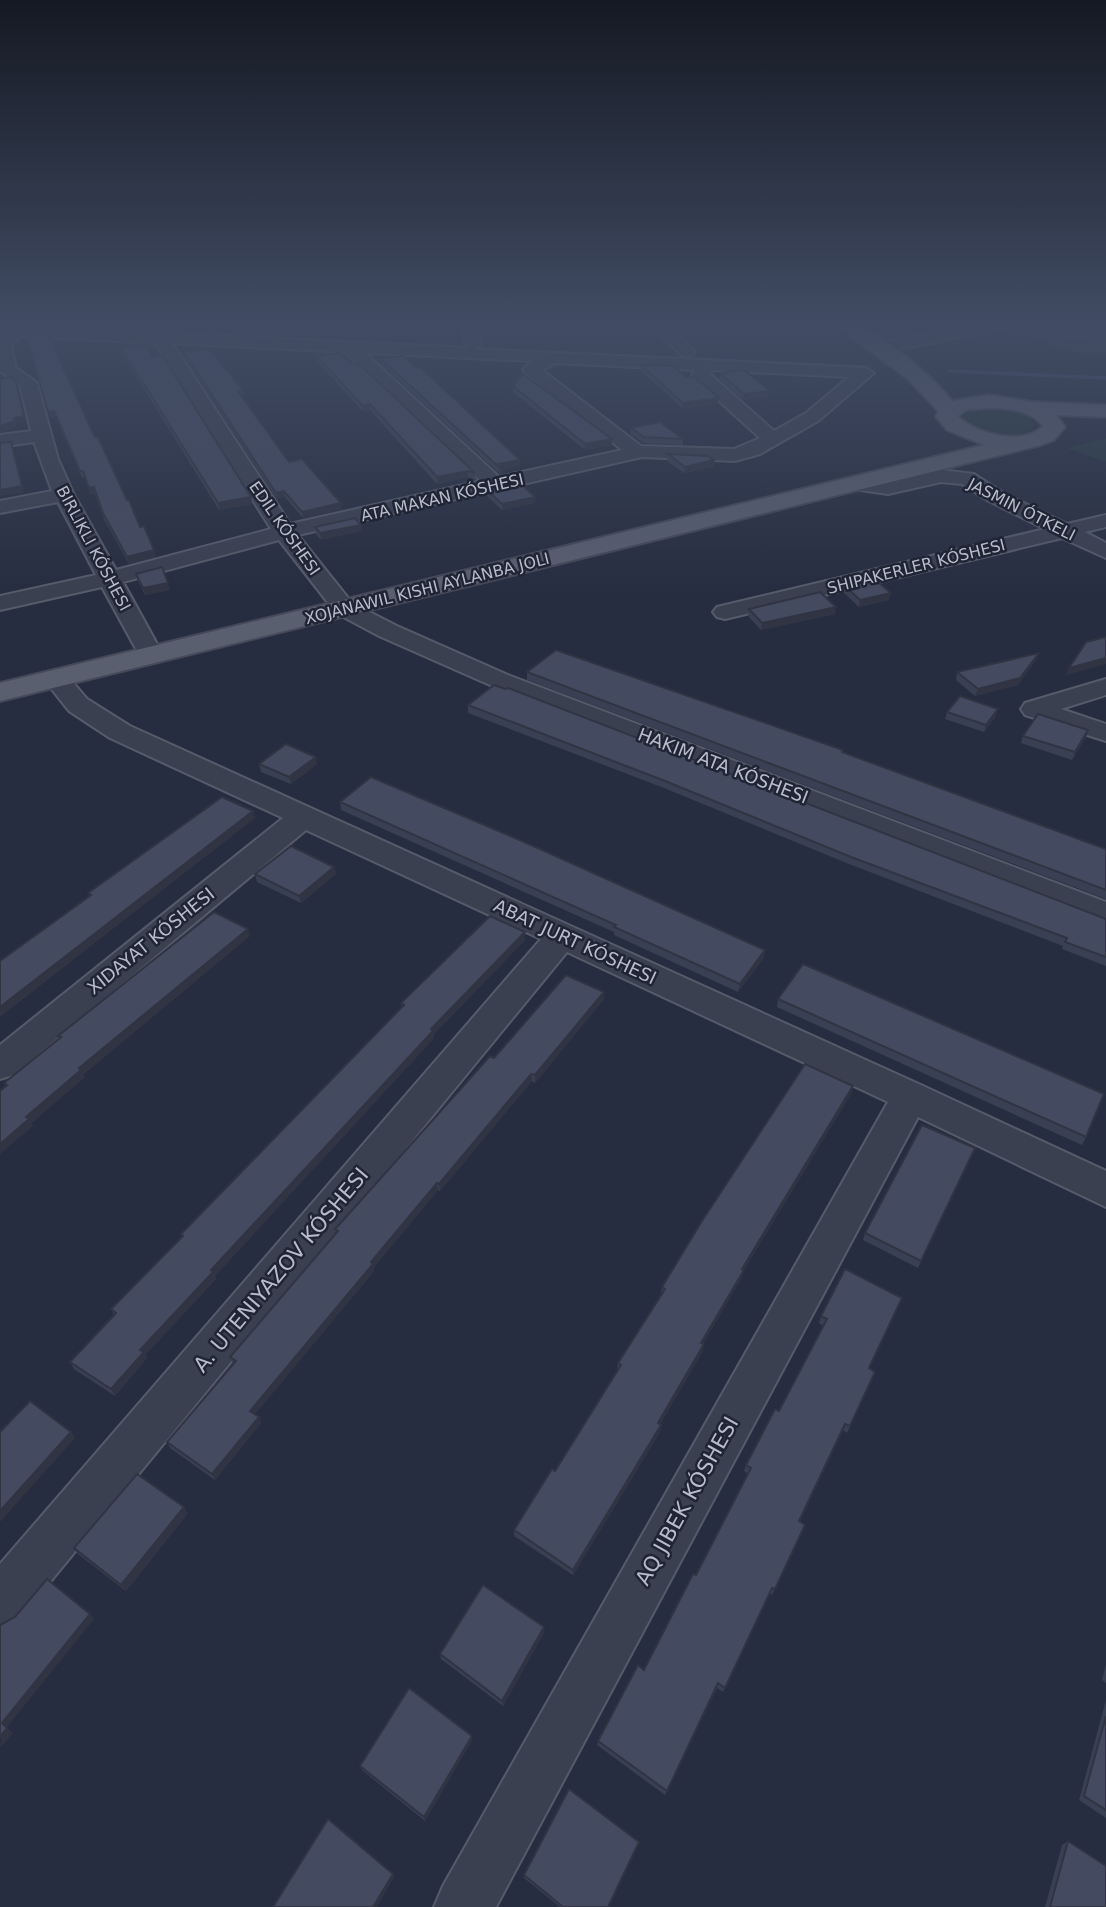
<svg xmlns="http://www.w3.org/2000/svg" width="1106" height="1907" font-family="'DejaVu Sans',sans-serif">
<rect width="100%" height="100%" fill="#272d40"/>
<g fill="#293a41">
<path d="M993,407L1024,414L1035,423L1034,427C1015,444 981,433 962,421V416L973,409Z"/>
<polygon points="1106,438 1106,462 1067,448"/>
</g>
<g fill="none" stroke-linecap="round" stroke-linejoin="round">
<g stroke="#3e4768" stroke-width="3.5">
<polyline points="520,351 869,367"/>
<polyline points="950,371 1106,378"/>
</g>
<defs>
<g id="minor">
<path d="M460,324H476L481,344L474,349L865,368L874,373L818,421L760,454L735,461L642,457L298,535L352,603L397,626L508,675L1106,902V925L490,685L379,636L336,613L279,540L123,582L163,655L160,660L151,662L142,660L102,587L0,610V596L96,575L58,502L0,513V501L52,491L34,442L0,447V435L31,431L20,385L0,371V340L4,335H0V325L471,348L465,344ZM21,336L155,343L271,529L116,570L74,495L58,459L37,383L16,368L11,347ZM172,343L345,352L481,481L290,524ZM365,353L532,361L523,369L525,373L622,450L499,477ZM555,363L696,370L692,375L695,379L760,438L734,449L641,446L542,370ZM712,370L849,377L806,413L774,431L710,374Z"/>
<polygon points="649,324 666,324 695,352 687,357 681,355"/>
<polygon points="977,324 1010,324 1002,329 879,353 871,348 879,343"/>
<polygon points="941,470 974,474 1003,493 1067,524 1106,515 1106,527 1085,532 1106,543 1106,558 1062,538 725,619 717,617 713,612 717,607 1045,529 989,501 962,484 941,482 888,494 846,488 843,484 846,480 853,478 888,482"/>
<polygon points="56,670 65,673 87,699 130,726 923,1086 1106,1171 1106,1207 918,1117 496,1907 434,1907 443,1886 888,1102 567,952 18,1621 0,1629 0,1564 541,939 306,830 13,1075 0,1079 0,1045 283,818 110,738 69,711 43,678 47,673"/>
<polygon points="1106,679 1106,695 1061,709 1106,724 1106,741 1025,715 1021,709 1025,703"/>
</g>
<path id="major" d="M834,324C841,324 850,323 856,325C882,333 936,380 952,401L989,395L1032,402L1106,405V417L1056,415L1065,427L1054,440L1041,445L0,701V683L984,445L947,430L936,417L938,411L907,378ZM989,408C1008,408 1030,410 1043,426C1023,446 975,434 958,416L966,410Z"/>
</defs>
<use href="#minor" stroke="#565b6a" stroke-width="4"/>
<use href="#major" stroke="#454959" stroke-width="4"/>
<use href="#minor" fill="#3b4050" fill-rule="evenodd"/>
<use href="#major" fill="#5a5f70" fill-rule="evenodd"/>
</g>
<g fill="#3a4053">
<polygon points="302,324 342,324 339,327"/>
<polygon points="602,324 652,324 653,332 615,336"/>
<polygon points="669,324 742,324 742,326 678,332"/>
<polygon points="1026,324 1106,324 1106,352 1103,353 1070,352 1023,333"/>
<polygon points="121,347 251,497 252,504 219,510 122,353"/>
<polygon points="184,352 243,390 244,396 242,396 289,462 342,510 303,518 285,497 277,499 185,358"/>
<polygon points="56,353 95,437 140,527 154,550 156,557 129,564 104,519 95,494 91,494 84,477 82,478 56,417 50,418"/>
<polygon points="317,356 351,364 475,473 476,480 468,477 437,484 370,410 363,412 318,362"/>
<polygon points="381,359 520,466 503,470 503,474 500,474 382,365"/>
<polygon points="641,365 718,404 683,409 641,371"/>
<polygon points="720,373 770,391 769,397 743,400 720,379"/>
<polygon points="513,386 612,445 585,450 513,392"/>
<polygon points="631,428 683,439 683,445 644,443 630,434"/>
<polygon points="668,454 714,460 714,467 684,473 667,461"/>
<polygon points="486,489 535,497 535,503 502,510 486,495"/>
<polygon points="361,525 362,531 321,540 316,534 315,527"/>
<polygon points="136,574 170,590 145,595 138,581"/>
<polygon points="845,586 889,600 859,607 844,593"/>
<polygon points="749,609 835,614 761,630 748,616"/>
<polygon points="1039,653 1036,660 1018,685 975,696 956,680 957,672"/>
<polygon points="527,672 843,752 1106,849 1106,899 527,680"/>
<polygon points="468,705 1106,919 1106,966 1062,949 1063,946 849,864 664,788 468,713"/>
<polygon points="947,712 996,716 984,732 945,719"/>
<polygon points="1088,730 1086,737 1072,760 1021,743 1023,736"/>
<polygon points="259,764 317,764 291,784 261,772"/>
<polygon points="340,802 764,958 738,992 614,935 614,932 341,810"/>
<polygon points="334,867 336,874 301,903 257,882 255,874"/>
<polygon points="525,932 525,940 434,1034 434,1038 215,1276 216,1279 145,1355 147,1358 115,1396 74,1369 70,1362 114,1315 111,1309 182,1237 181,1234 402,1008 401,1003"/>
<polygon points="604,992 604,999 535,1083 532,1081 440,1191 438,1190 374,1267 374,1271 255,1414 259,1417 261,1423 215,1480 170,1448 167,1442 233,1364 230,1357 336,1233 335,1229 494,1058"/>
<polygon points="778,999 1086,1137 1082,1145 777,1007"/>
<polygon points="853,1086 851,1094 744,1270 742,1277 703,1344 703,1351 660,1424 661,1425 660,1432 573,1575 514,1536 514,1530 555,1471 617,1370 618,1363 661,1294 662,1287"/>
<polygon points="975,1148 918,1268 863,1240 865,1233"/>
<polygon points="845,1269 869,1369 872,1378 847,1433 843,1430 800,1521 805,1525 772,1595 769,1593 723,1692 717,1688 665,1795 597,1745 598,1741 644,1670 696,1575 749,1474 744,1471 746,1465 779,1411 823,1326 819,1323 821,1316"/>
<polygon points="188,1513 126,1591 78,1554 74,1548"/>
<polygon points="544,1627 544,1633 503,1706 441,1659 440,1654"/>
<polygon points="1106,1664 1106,1683 1102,1680"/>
<polygon points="1106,1700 1106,1818 1079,1800"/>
<polygon points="472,1740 425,1821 362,1770 360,1766"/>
<polygon points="1068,1841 1106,1907 1045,1907 1062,1845"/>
<polygon points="639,1842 609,1907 560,1907 524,1878 524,1875"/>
</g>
<g fill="#303443">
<polygon points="697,324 742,324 742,326 678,332 679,326"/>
<polygon points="654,326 653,332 615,336 615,330"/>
<polygon points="18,387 26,422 15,424 14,418"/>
<polygon points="770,391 769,397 743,400 744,394"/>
<polygon points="719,398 718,404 683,409 683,403"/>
<polygon points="370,404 370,410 363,412 363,406"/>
<polygon points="54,411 56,417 50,418 48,412"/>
<polygon points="15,421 16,427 0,433 0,426"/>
<polygon points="612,439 612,445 585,450 585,444"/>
<polygon points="13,448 24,493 0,496 0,490"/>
<polygon points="520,460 520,466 503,470 503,474 500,474 499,464"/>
<polygon points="714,460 714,467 684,473 685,467"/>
<polygon points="468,471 468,477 437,484 437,477"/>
<polygon points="94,487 95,494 91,494 89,488"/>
<polygon points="284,491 285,497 277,499 276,493"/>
<polygon points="251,497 252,504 219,510 218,503"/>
<polygon points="535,497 535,503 502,510 502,504"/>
<polygon points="341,503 342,510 303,518 302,512"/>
<polygon points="361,525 362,531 321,540 320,533"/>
<polygon points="154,550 156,557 129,564 127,557"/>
<polygon points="168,583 170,590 145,595 143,588"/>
<polygon points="891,593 889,600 859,607 860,600"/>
<polygon points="836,607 835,614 761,630 762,623"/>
<polygon points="1039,653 1036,660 1018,685 975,696 978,689"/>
<polygon points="1106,658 1106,664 1066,675 1069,668"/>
<polygon points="998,709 996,716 984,732 986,725"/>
<polygon points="1088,730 1086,737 1072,760 1075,752"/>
<polygon points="316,757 317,764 291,784 289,777"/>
<polygon points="253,811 255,818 0,1017 0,1007"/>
<polygon points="334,867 336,874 301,903 299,896"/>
<polygon points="248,929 250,936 83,1075 85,1077 32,1123 33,1126 0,1154 0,1144 26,1117 79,1068"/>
<polygon points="525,932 525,940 434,1034 434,1038 215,1276 216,1279 145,1355 147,1358 115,1396 111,1389 140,1350 211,1270 431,1029"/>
<polygon points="765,950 764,958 738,992 740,984"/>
<polygon points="604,992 604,999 535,1083 535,1075"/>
<polygon points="531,1074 532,1081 440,1191 439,1184"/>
<polygon points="853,1086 851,1094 744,1270 742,1277 700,1349 701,1343 742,1269"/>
<polygon points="437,1183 438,1190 374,1267 374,1271 253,1417 250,1411 371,1262"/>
<polygon points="704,1344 703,1351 657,1430 658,1423"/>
<polygon points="259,1417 261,1423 215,1480 212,1474"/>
<polygon points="661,1425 660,1432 573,1575 573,1570"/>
<polygon points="71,1432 75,1438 0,1522 0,1511"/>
<polygon points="184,1507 188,1513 126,1591 121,1585"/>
<polygon points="90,1614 94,1619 7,1727 13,1733 0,1748 2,1723"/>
<polygon points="544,1627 544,1633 503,1706 502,1701"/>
<polygon points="472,1736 472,1740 425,1821 424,1817"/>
<polygon points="393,1874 394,1877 377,1907 373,1907"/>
</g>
<g fill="#444a60" stroke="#303443" stroke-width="2">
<polygon points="609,324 652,324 654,326 615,330"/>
<polygon points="677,324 697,324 679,326"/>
<polygon points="1027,324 1106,324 1106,344 1073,343"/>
<polygon points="26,333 51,335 56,353 95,437 98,437 127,500 129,500 140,527 144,526 154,550 127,557 103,513 94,487 89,488 83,471 80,471 54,411 48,412"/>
<polygon points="145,344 153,357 162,355 251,497 218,503 121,347"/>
<polygon points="209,349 243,390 238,391 289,462 302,459 341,503 302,512 284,491 276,493 184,352"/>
<polygon points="340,353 351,364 358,363 475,473 468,471 437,477 370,404 363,406 317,356"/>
<polygon points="403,356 416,368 420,367 520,460 499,464 502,467 500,468 381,359"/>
<polygon points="641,365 673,366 687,378 695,377 719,398 683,403"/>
<polygon points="744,370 770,391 744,394 720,373"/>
<polygon points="523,374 612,439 585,444 513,386"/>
<polygon points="11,377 16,381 24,416 14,418 15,421 0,426 0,379"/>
<polygon points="660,422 683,439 644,437 631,428"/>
<polygon points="11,442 22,486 0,490 0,443"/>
<polygon points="668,454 708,456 714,460 685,467"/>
<polygon points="518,481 535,497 502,504 486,489"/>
<polygon points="355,518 361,525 320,533 315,527"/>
<polygon points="162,567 168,583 143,588 136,574"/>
<polygon points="874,579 891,593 860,600 845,586"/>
<polygon points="820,592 836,607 762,623 749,609"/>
<polygon points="1106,637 1106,658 1069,668 1086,642"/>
<polygon points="556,650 843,750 842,752 1106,849 1106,890 527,672"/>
<polygon points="1039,653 1020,678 978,689 957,672"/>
<polygon points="494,685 505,689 508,688 1106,919 1106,957 1065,942 1067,938 851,857 665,781 468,705"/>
<polygon points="960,696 998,709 986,725 947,712"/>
<polygon points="1038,714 1088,730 1075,752 1023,736"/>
<polygon points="286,744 316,757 289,777 259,764"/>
<polygon points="371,777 522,841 765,950 740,984 614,927 616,925 340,802"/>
<polygon points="222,797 253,811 0,1007 0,961 91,895 88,893"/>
<polygon points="291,846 334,867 299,896 255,874"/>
<polygon points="214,912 248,929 79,1068 81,1070 26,1117 29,1119 0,1144 0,1091 7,1085 4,1083 61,1037 58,1036"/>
<polygon points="490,916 525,932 431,1029 433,1031 211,1270 213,1272 140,1350 144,1352 111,1389 70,1362 116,1313 111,1309 183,1236 181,1234 404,1005 401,1003"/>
<polygon points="803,964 1104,1094 1086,1137 778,999"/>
<polygon points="566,975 604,992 535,1075 531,1074 439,1184 437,1183 371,1262 373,1264 250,1411 259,1417 212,1474 167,1442 236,1361 230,1357 338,1231 335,1229 346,1217 490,1056 494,1058"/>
<polygon points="805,1064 853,1086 742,1269 744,1270 701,1343 704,1344 658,1423 661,1425 573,1570 514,1530 552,1469 555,1471 621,1365 618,1363 665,1289 662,1287 702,1221"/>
<polygon points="922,1125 975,1148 921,1261 865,1233"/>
<polygon points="845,1269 902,1298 869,1368 875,1372 850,1426 845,1424 799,1521 805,1525 775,1589 772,1588 725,1688 718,1683 667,1791 598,1741 638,1665 644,1670 693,1574 696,1575 751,1468 746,1465 775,1409 779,1411 827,1319 821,1316"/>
<polygon points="30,1401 71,1432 0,1511 0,1432"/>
<polygon points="137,1474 184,1507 121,1585 74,1548"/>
<polygon points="47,1579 90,1614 2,1723 7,1728 0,1737 0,1625 15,1617"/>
<polygon points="483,1585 544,1627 502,1701 440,1654"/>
<polygon points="409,1688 472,1736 424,1817 360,1766"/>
<polygon points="1106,1716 1106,1810 1084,1796"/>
<polygon points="569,1789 639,1842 608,1907 563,1907 524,1875"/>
<polygon points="328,1819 393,1874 373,1907 273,1907"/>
<polygon points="1068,1841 1106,1866 1106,1907 1050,1907"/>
</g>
<linearGradient id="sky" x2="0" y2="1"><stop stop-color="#151923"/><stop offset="0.55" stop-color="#414c64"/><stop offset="1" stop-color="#414c64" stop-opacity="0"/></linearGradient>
<rect width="1106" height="591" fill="url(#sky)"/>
<g text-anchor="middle" stroke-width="5" stroke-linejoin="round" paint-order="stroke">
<g font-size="16" fill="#b8bcca" stroke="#202535">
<text transform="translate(442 497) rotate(-13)" y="6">ATA MAKAN KÓSHESI</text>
<text transform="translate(1022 509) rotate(27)" y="6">JASMIN ÓTKELI</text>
<text transform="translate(285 528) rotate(55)" y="6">EDIL KÓSHESI</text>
<text transform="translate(94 548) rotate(62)" y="6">BIRLIKLI KÓSHESI</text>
<text transform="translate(916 566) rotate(-14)" y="6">SHIPAKERLER KÓSHESI</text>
<text transform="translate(427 588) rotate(-14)" y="6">XOJANAWIL KISHI AYLANBA JOLI</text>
</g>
<g font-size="18" fill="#b8bcca" stroke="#202535">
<text transform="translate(723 766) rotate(21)" y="6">HAKIM ATA KÓSHESI</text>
<text transform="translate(151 941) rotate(-39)" y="6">XIDAYAT KÓSHESI</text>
<text transform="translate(575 942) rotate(25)" y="6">ABAT JURT KÓSHESI</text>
</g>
<g font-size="21" fill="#b8bcca" stroke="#202535">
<text transform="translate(281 1270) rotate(-50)" y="7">A. UTENIYAZOV KÓSHESI</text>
<text transform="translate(687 1501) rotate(-61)" y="7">AQ JIBEK KÓSHESI</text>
</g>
</g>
</svg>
